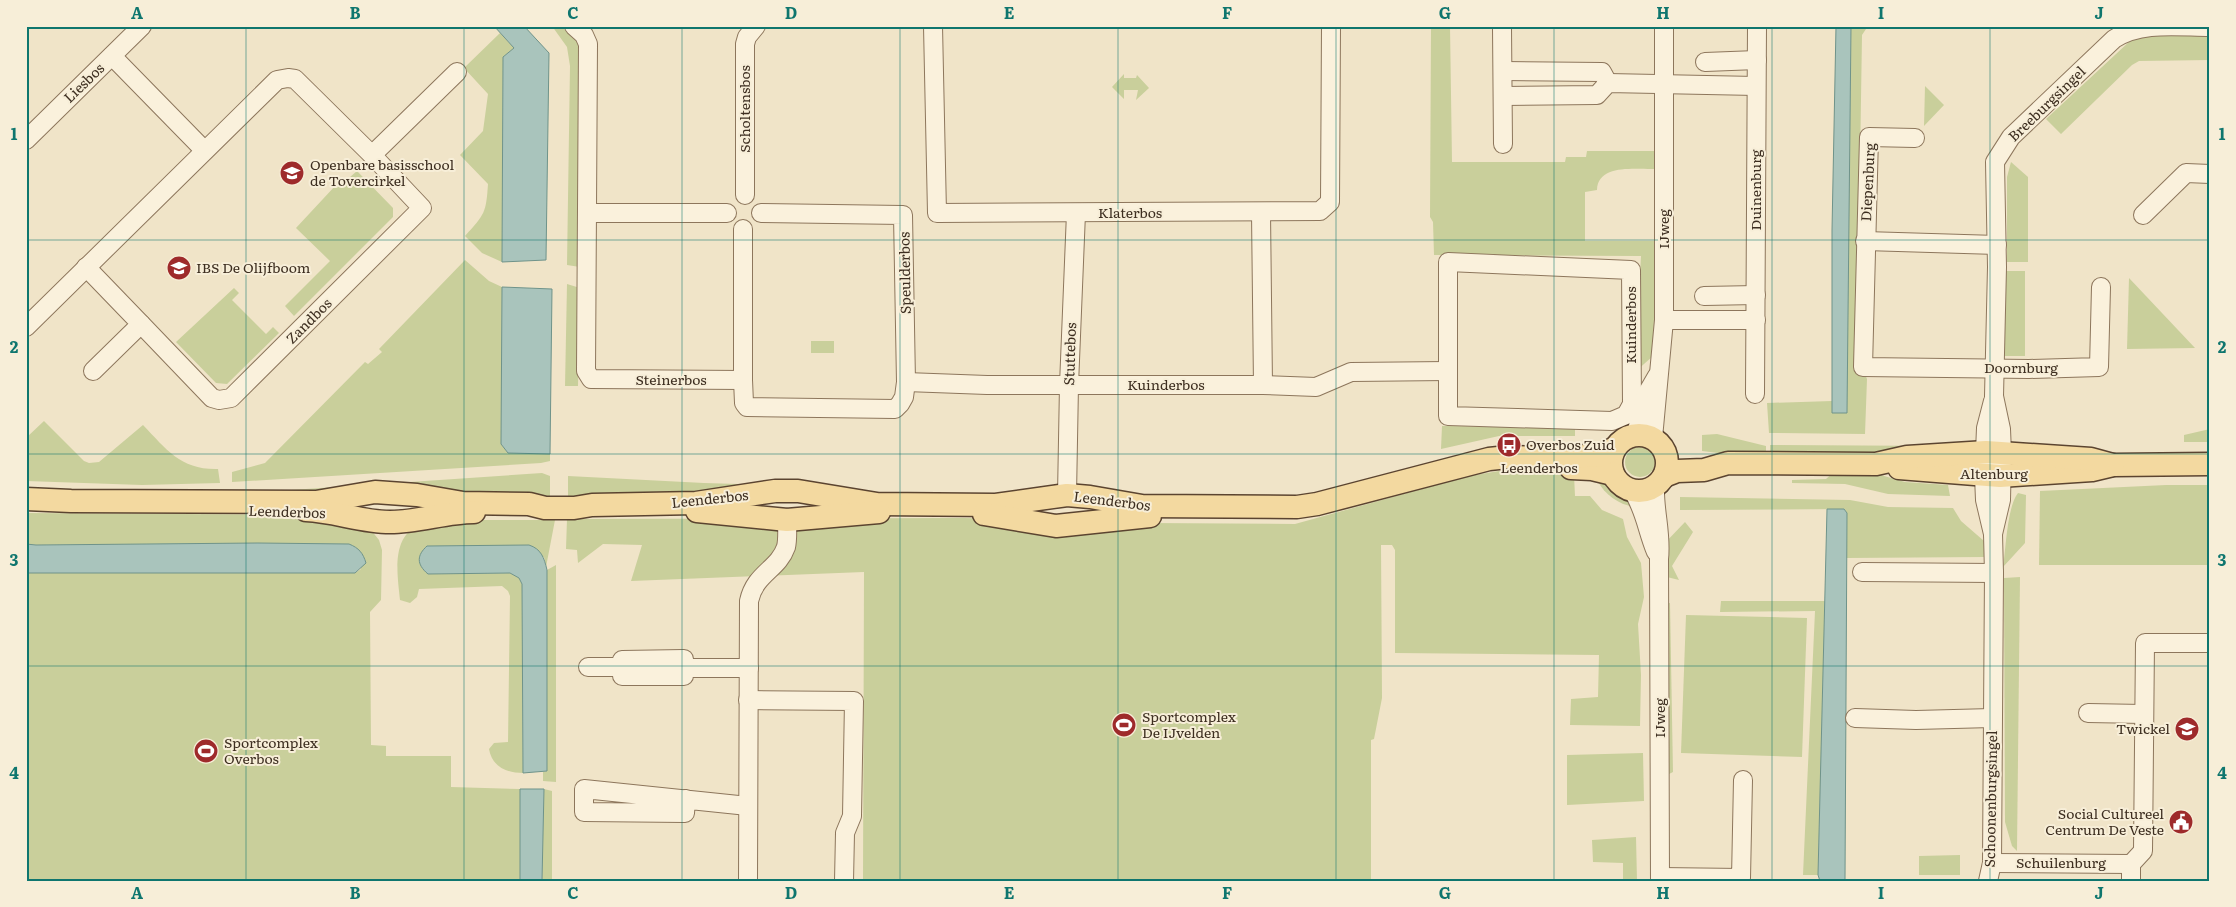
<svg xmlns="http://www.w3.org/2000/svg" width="2236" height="907" font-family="Literata,serif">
<rect width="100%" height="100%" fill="#f0e4c8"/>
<g fill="#c9cf9b">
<polygon points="552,26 561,26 581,46 580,267 567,265 570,66 567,47"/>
<path d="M1431,26H1450L1452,162H1565L1566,157H1586L1587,151H1657V169C1637,170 1598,163 1597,190L1585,192V241H1656L1653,356L1635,372L1641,256L1434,255L1433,222L1430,217Z"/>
<polygon points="1851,26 1868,26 1862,35 1857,355 1867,379 1865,434 1769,433 1767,403 1832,401 1832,413 1846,413"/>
<path d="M500,33L514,48L503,57L502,262L482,253L465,236C485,214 486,213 488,184L460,155L483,131L488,94L464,68Z"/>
<polygon points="2167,35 2210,35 2210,60 2139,61 2132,65 2061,134 2046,119 2130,41 2139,36"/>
<polygon points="1124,74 1124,78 1136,78 1137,75 1149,88 1136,100 1138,90 1124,90 1124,99 1112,87"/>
<polygon points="1925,86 1944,105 1924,126"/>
<polygon points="2011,162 2028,177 2028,262 2007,262 2007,177"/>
<polygon points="357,171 393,208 393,217 294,316 285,306 330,261 296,228 336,185 342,184"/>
<polygon points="465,260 489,281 502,287 501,444 508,453 550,454 550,461 541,463 232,482 232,472 265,463 365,362 368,364 382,352 379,349"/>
<rect x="2004" y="271" width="21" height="85"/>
<polygon points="2129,278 2195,348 2127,349"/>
<polygon points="567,284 580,288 578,386 565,386"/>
<polygon points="234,288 239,293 232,300 266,334 273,327 279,333 227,384 216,383 176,342"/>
<rect x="811" y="341" width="23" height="12"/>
<path d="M44,421L84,461L89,463L99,462L143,425C167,450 181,470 218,469L220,483L142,485L26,481V438Z"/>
<polygon points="1442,426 1575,427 1575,436 1499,436 1441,449"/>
<polygon points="2210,429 2210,442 2184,442 2184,435"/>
<polygon points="1717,434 1766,446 1766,455 1734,455 1702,451 1702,435"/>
<polygon points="1770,445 1947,446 1868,456 1770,455"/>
<circle cx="1640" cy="462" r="15"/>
<polygon points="1505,470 1539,470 1574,475 1575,496 1590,496 1602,510 1623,519 1627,537 1641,563 1644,597 1638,624 1641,675 1640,726 1570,725 1571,699 1598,697 1599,655 1395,653 1395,550 1392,545 1381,545 1382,698 1374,739 1371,740 1371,881 863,881 864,572 631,581 642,545 603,544 578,563 577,550 566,549 567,519 964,518 1146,523 1295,524 1469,476"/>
<polygon points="1835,471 1867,471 1905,482 1948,485 1950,496 1888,494 1845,484 1792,483 1792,480 1826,479"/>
<polygon points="542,473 550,476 550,497 245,493"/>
<polygon points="568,476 704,483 777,485 711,498 568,497"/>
<path d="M1597,480H1608L1629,499L1634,507C1618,504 1605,495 1597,480Z"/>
<polygon points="2166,485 2210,485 2210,565 2039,565 2040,491"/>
<path d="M2018,493L2026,495L2025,543L2003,567C2006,548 2007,507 2018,493Z"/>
<polygon points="1680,497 1850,500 1888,507 1953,508 1961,521 1984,541 1984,557 1846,558 1847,513 1844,509 1680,510"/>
<polygon points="26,513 319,515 371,530 379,540 382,550 381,600 370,612 371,745 386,746 386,756 451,756 451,787 520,789 520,881 26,881 26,573 355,573 361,569 349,544 36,545 26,544"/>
<path d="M441,520H555L546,567L544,557L428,574L510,573L519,578L522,584L523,773C507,773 492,767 489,749L494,743L508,742L510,596L508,591L502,586L419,589L417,597L410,603L400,600C398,578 391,542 414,528C422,523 433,522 441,520Z"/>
<polygon points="1685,522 1693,532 1672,566 1679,580 1663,576 1663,545"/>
<polygon points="556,565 556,782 543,781 543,772 547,771 547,570"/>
<polygon points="2020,577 2017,851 2012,846 2005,822 2004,585 2004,578"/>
<polygon points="1721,601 1825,601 1818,875 1803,875 1815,611 1720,612"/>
<polygon points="1662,603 1670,603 1673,772 1661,778"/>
<polygon points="1686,615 1807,618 1802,757 1681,753"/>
<polygon points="1643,753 1644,801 1567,805 1567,755"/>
<polygon points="544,789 552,791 552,881 542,881"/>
<polygon points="1636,837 1637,881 1623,881 1623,863 1593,862 1592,840"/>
<polygon points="1960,855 1960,875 1919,875 1919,856"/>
</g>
<g fill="#a9c4bc" stroke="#6f938a">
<polygon points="494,26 524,26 549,53 546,260 502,262 503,57 514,48"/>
<polygon points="1836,26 1851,26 1847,413 1832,413 1832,230"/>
<polygon points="502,287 552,289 550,454 508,453 501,444"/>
<polygon points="1827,509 1844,509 1847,513 1845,881 1820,881 1818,875"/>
<path d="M258,543L349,544C359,548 363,553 366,563L355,573H26V544L36,545Z"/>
<path d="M529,545C541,549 544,557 547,570V771L523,773L522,584L519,578L510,573L428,574C416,564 417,555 427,546Z"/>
<polygon points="520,789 544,789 542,881 520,881"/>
</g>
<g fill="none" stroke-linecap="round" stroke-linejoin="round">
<defs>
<g id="minor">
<polyline points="574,26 584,35 588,44 586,371 591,379 743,380"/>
<polyline points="933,26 937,213 1320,211 1330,202 1331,26"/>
<polyline points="1502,28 1503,144"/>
<polyline points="112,56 204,150"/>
<polyline points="1705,62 1757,60"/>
<polyline points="1503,71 1602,72 1608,83"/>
<polyline points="1503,96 1597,95 1608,83 1756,86"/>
<polyline points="1915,138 1869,137 1863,367 2029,369 2099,367 2101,287"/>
<polyline points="26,140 142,26"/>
<polyline points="372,155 457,72"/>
<polyline points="745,195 745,44 747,37 756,26"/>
<polyline points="587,213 727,213"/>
<polyline points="1261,213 1263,385"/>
<polyline points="2143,215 2186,173 2210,174"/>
<polyline points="743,229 743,380 744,403 747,407 895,409 900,404 904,397 906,382 903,215 761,213"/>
<polyline points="1865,241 1997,245"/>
<polygon points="1448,262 1631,270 1632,404 1626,415 1612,421 1448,416"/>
<polyline points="86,267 141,324 93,371"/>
<polyline points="1704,296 1756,295"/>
<polyline points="1664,320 1756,320"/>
<polyline points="26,327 277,80 288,78 295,79 372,155 422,208 231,398 219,400 212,398 141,324"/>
<polyline points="906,382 987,385 1263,385 1316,387 1351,372 1447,371"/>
<polyline points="1755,394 1757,26"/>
<polyline points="1636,434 1646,395 1657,376"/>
<polyline points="1653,438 1664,320 1664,26"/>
<path d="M1655,486C1654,511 1662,534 1659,559L1660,881"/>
<path d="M1632,490C1645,509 1647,531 1656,552"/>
<polyline points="1067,495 1069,385 1076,213"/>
<path d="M1993,534L2001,500L2002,453L2001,429L1994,396L1997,267L1995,162L2011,137L2114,39C2141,21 2179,27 2210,27"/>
<polyline points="1862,572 1994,573"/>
<polyline points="588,667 622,667 622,676 684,676 684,668 749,668"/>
<polyline points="622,667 622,660 684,659 684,668"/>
<polyline points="748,700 854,701 852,816 845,833 844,881"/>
<polyline points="2088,713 2143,714"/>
<polyline points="1855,718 1916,720 1992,718"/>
<polyline points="686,799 685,813 584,812 584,789 748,806"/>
<polyline points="1992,863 2131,864"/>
<polyline points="1660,877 1741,878 1743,780"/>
<path d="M748,881L749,601C755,573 778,570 786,547C788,539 787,528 787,520"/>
<polyline points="1988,881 1992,863 1994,573 1993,534 1985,500 1984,476 1986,428 1993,401"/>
<polyline points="2131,881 2131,864 2143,851 2145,643 2210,643"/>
</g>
<g id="major">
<circle cx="1639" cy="463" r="28"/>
<polyline points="1571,468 1592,469 1613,474"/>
<polyline points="1899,468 2000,476 2092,470 2113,465 2210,464"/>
<polyline points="1664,476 1677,471 1704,470 1728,463 1876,464 1907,457 1986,452 2091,459 2113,465"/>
<polyline points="26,499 71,501 316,502 375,492 417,495 463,503 529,504 545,508 574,508 592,505 696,503 775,491 798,491 877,504 996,505 1067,495 1090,497 1142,506 1297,507 1317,504 1489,459 1508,457 1554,458 1602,455 1615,448"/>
<path d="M306,510C334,511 361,522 390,522C419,522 446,512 474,512"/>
<polyline points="697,511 787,520 879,512"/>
<polyline points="984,514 1056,526 1150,516"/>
</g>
</defs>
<use href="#minor" stroke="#8d765c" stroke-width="20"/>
<use href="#major" stroke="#5b4430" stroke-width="25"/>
<use href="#minor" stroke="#faf1dc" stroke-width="18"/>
<use href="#major" stroke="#f3d9a0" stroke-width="22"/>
</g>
<path fill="none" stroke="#0f766e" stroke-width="1" stroke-opacity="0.55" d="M246,26V881M464,26V881M682,26V881M900,26V881M1118,26V881M1336,26V881M1554,26V881M1772,26V881M1990,26V881M26,240H2210M26,454H2210M26,666H2210"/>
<defs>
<symbol id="school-disc" viewBox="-11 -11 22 22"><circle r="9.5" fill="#9e2a2b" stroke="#f7eed8"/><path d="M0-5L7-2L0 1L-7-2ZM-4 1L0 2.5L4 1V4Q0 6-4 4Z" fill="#fff"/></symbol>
<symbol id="bus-disc" viewBox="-11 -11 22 22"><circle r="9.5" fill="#9e2a2b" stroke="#f7eed8"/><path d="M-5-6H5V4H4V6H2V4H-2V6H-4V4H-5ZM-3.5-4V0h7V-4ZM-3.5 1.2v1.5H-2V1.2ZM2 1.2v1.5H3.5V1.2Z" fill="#fff"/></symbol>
<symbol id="stadium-disc" viewBox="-11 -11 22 22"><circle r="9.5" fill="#9e2a2b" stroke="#f7eed8"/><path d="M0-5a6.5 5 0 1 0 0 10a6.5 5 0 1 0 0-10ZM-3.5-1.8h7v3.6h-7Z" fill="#fff"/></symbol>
<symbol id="civic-disc" viewBox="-11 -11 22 22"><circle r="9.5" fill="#9e2a2b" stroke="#f7eed8"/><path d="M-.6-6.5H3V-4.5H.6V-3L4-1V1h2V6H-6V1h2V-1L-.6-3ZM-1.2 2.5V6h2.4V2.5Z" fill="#fff"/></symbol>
</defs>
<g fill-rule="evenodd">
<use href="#school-disc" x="278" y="159" width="28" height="28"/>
<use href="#school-disc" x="165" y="254" width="28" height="28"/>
<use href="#bus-disc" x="1495" y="431" width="28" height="28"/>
<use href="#stadium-disc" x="1110" y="711" width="28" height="28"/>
<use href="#school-disc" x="2173" y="715" width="28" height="28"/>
<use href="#stadium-disc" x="192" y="737" width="28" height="28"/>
<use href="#civic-disc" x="2167" y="808" width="28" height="28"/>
</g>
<g text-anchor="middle" stroke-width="4" stroke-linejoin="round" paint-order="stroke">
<g font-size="14" fill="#3d2e20" stroke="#f7eed8">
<text transform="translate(84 83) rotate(-44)" y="5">Liesbos</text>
<text transform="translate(2047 104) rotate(-44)" y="5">Breeburgsingel</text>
<text transform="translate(745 109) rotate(-90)" y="5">Scholtensbos</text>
<text transform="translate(1868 182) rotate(-87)" y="5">Diepenburg</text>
<text transform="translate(1756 190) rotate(-90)" y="5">Duinenburg</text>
<text x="1130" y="218">Klaterbos</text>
<text transform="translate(1664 229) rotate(-90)" y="5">IJweg</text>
<text transform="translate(905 273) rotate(-91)" y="5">Speulderbos</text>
<text transform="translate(309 321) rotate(-45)" y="5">Zandbos</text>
<text transform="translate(1631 325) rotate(-90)" y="5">Kuinderbos</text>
<text transform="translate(1070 354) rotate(-88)" y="5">Stuttebos</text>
<text x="2021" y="373">Doornburg</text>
<text x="671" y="385">Steinerbos</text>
<text x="1166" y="390">Kuinderbos</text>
<text x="1539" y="473">Leenderbos</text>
<text x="1994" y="479">Altenburg</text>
<text transform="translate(710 499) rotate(-6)" y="5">Leenderbos</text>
<text transform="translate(1112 501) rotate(7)" y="5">Leenderbos</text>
<text transform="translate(287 512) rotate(2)" y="5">Leenderbos</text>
<text transform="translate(1660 718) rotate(-90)" y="5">IJweg</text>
<text transform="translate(1991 799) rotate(-89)" y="5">Schoonenburgsingel</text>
<text x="2061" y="868">Schuilenburg</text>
</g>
<g font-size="14" fill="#3d2e20" stroke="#f7eed8" text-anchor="start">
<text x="310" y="170">Openbare basisschool<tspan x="310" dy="16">de Tovercirkel</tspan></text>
<text x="196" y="273">IBS De Olijfboom</text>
<text x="1526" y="450">Overbos Zuid</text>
<text x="1142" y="722">Sportcomplex<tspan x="1142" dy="16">De IJvelden</tspan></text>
<text x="2170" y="734" text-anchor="end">Twickel</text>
<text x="224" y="748">Sportcomplex<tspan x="224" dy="16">Overbos</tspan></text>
<text x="2164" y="819" text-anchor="end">Social Cultureel<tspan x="2164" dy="16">Centrum De Veste</tspan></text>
</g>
</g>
<rect width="2236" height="907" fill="none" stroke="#f7eed8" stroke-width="55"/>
<rect x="28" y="28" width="2180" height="852" fill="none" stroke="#0f766e" stroke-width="2"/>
<g font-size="16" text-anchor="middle" font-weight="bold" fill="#0f766e">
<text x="137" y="19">A</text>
<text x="355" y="19">B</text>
<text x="573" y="19">C</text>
<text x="791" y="19">D</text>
<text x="1009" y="19">E</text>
<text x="1227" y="19">F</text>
<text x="1445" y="19">G</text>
<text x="1663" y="19">H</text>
<text x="1881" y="19">I</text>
<text x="2099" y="19">J</text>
<text x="14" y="140">1</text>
<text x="2222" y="140">1</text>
<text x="14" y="353">2</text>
<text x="2222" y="353">2</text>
<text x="14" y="566">3</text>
<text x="2222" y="566">3</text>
<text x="14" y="779">4</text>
<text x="2222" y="779">4</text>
<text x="137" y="899">A</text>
<text x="355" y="899">B</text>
<text x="573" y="899">C</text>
<text x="791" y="899">D</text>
<text x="1009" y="899">E</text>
<text x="1227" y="899">F</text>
<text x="1445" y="899">G</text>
<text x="1663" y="899">H</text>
<text x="1881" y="899">I</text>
<text x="2099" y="899">J</text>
</g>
</svg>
